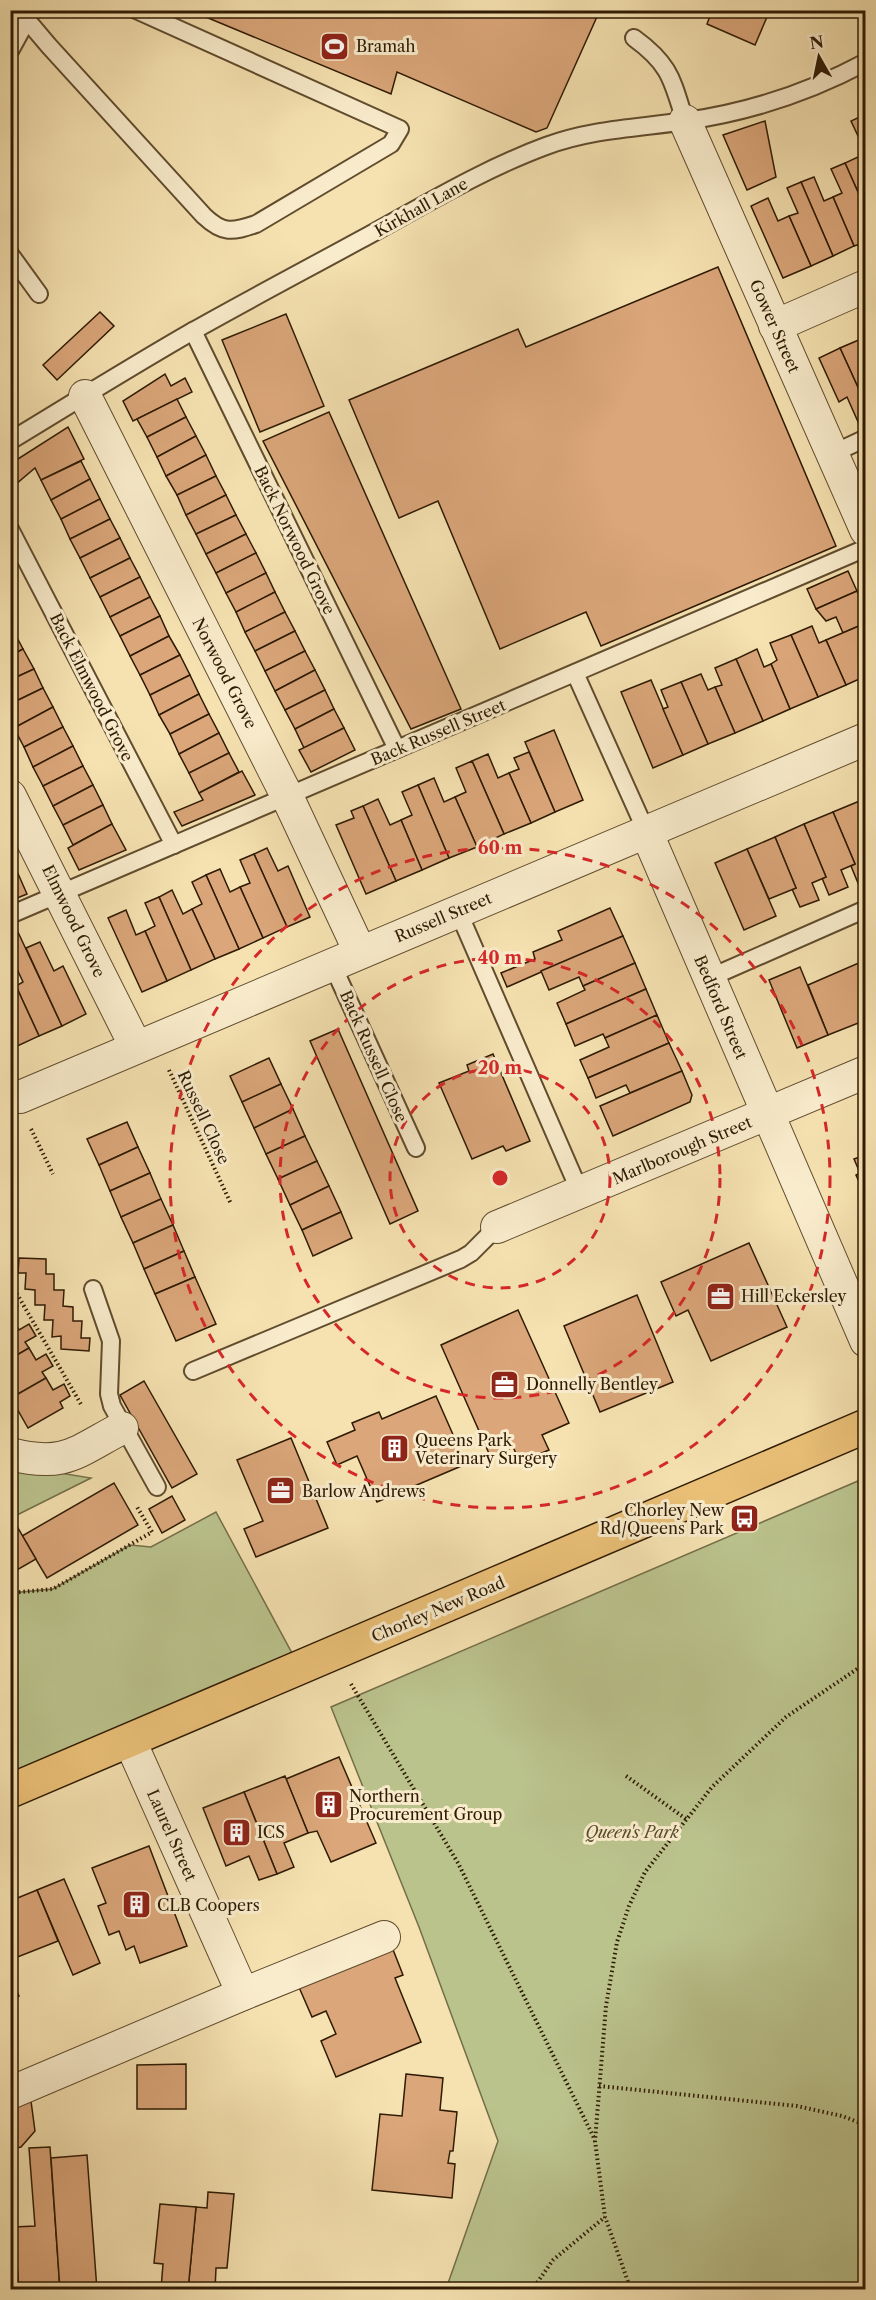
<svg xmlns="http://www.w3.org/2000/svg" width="876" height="2300" font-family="'Libre Caslon Text',serif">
<rect width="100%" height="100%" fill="#f6e2b1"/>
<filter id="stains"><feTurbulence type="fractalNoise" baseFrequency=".00333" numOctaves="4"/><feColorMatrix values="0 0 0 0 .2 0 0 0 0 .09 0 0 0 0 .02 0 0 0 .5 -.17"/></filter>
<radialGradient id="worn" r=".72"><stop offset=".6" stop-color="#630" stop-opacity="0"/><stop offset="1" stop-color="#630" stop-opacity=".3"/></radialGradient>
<g fill="#bbc38d" stroke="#746e48" stroke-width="1.5">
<polygon points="11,1465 91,1478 11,1518"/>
<polygon points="865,1478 865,2289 446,2289 498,2141 419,1927 331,1707"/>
<polygon points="216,1512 300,1668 11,1792 11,1593 53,1589 130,1545 151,1547"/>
</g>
<g fill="#daa67a" stroke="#2e1a03" stroke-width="1.5">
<polygon points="189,10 600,10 547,128 536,132 397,72 391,94"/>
<polygon points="698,10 770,10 755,45 707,24 710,16"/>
<polygon points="866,114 866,153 851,121"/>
<polygon points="765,121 776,177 747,190 723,135"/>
<polygon points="858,157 866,174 866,210 845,163"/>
<polygon points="845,163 866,210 866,242 854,246 833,197 842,193 831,169"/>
<polygon points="814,177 824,201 833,197 854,246 833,256 801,182"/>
<polygon points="801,182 833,256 811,266 789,216 798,213 787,188"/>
<polygon points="768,198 778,221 789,216 811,266 783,278 751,206"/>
<polygon points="718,267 836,546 601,646 586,612 500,649 438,501 399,518 349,400 518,329 526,347"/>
<polygon points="100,312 114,326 57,380 43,365"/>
<polygon points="286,314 324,406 260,432 222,340"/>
<polygon points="861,339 866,348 866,405 840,348"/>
<polygon points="840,348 866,405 866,421 859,424 847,397 839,402 819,358"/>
<polygon points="165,374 171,386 185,378 192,392 133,421 123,401"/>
<polygon points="177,399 186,417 147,437 137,419"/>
<polygon points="329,412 461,709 411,729 263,441"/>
<polygon points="186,417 196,436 157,457 147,437"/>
<polygon points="68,427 84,459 41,480 35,468 16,484 10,474 10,464"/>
<polygon points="196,436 206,455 166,476 157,457"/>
<polygon points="206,455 216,476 177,495 166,476"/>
<polygon points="81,461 90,479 51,500 41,480"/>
<polygon points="216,476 226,495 186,515 177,495"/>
<polygon points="90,479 100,499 61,519 51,500"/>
<polygon points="226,495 236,515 196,534 186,515"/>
<polygon points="100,499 110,519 70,539 61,519"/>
<polygon points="236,515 246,534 206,554 196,534"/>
<polygon points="110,519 120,538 80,558 70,539"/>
<polygon points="246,534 256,553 216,573 206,554"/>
<polygon points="120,538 130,558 90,578 80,558"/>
<polygon points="256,553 266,573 226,593 216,573"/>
<polygon points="130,558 140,577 100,597 90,578"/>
<polygon points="848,571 857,591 816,609 807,589"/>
<polygon points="266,573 275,592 236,612 226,593"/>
<polygon points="140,577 150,597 110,617 100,597"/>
<polygon points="857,591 866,611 866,623 843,633 836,617 826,621 816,609"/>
<polygon points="275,592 285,612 245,632 236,612"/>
<polygon points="150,597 160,616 120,636 110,617"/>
<polygon points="285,612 295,631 255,651 245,632"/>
<polygon points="160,616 169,636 130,656 120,636"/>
<polygon points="866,623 866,676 846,685 826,640"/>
<polygon points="812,626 819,643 826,640 846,685 818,697 791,635"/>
<polygon points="13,630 23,649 10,656 10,631"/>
<polygon points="295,631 305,651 265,671 255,651"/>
<polygon points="791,635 818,697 790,709 771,664 777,660 770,643"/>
<polygon points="169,636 180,655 140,675 130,656"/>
<polygon points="23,649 34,669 10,680 10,656"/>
<polygon points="757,649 764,667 771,664 790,709 763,721 736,659"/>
<polygon points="305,651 315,670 275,691 265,671"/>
<polygon points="180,655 190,675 150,695 140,675"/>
<polygon points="736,659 763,721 735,733 715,687 722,685 715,668"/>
<polygon points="34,669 43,688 10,704 10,680"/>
<polygon points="315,670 325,690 285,710 275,691"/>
<polygon points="701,674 708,690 715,687 735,733 708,744 681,682"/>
<polygon points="190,675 199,694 159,715 150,695"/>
<polygon points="651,680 683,755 653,768 621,692"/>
<polygon points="681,682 708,744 683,755 663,709 668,707 661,690"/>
<polygon points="43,688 53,707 14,728 10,722 10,704"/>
<polygon points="325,690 334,709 295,729 285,710"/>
<polygon points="199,694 209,714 170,734 159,715"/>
<polygon points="53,707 63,727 24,747 14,728"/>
<polygon points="334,709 344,728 304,748 295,729"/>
<polygon points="209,714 219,733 179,754 170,734"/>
<polygon points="63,727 73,746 33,767 24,747"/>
<polygon points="344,728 355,750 311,772 299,750"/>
<polygon points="554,730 583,800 555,812 525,742"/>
<polygon points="219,733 229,753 189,773 179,754"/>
<polygon points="73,746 83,766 43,786 33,767"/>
<polygon points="529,752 555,812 531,823 509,773 519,769 514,758"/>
<polygon points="229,753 239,772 199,793 189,773"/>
<polygon points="488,754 498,778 509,773 531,823 504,834 472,761"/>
<polygon points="472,761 504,834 477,847 455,797 466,792 456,768"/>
<polygon points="83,766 93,785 53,806 43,786"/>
<polygon points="242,771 255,795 182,826 174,812 203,800 199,793"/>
<polygon points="434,778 444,802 455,797 477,847 449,858 418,785"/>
<polygon points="93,785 103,805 63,825 53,806"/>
<polygon points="418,785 449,858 422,870 401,820 412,815 402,792"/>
<polygon points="378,799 390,825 401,820 422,870 396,881 363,806"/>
<polygon points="862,800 866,807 866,880 858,883 851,866 855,864 833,812"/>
<polygon points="103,805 112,824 73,845 63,825"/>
<polygon points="363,806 396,881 366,894 336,825 354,818 351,811"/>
<polygon points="833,812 855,864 841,870 848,887 829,895 822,878 826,877 804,824"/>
<polygon points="112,824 126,850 79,870 68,848"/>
<polygon points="804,824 826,877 812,883 819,900 800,907 792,889 796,888 775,837"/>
<polygon points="775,837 796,888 769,899 747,849"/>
<polygon points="267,848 278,871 288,866 310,917 287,927 254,854"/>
<polygon points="747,849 776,916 744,930 715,863"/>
<polygon points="254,854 287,927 263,938 240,887 250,883 240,860"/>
<polygon points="16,869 27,894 10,901 10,872"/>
<polygon points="220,869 230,892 240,887 263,938 239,949 206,875"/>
<polygon points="206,875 239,949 215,959 192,909 202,904 192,882"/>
<polygon points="172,890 183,914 192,909 215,959 191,970 159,897"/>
<polygon points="159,897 191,970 167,981 145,931 155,926 145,903"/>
<polygon points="610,908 623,936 507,987 501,973 535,959 533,952 562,940 558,931"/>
<polygon points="126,910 136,935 145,931 167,981 142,992 108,918"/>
<polygon points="17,930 62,1026 39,1036 16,986 23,982 15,965 10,967 10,933"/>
<polygon points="623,936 635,963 583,986 579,977 549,990 541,971"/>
<polygon points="40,942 54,971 63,966 86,1014 62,1026 26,948"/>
<polygon points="861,962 866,972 866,1020 828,1035 808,985"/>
<polygon points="635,963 646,989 566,1024 557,1003 585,990 583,986"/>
<polygon points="800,967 828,1035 797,1048 769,980"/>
<polygon points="16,986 39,1036 13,1048 10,1043 10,988"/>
<polygon points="646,989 657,1015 605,1038 603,1034 575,1046 566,1024"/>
<polygon points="657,1015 669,1043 588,1078 580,1060 609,1047 605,1038"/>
<polygon points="338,1029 418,1211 390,1224 310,1041"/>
<polygon points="669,1043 682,1071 630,1093 626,1085 596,1098 588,1078"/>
<polygon points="493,1054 530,1141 506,1151 503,1146 472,1159 439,1083 469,1071 467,1065"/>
<polygon points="269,1058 281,1084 242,1102 230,1076"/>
<polygon points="682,1071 692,1095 690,1102 613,1136 600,1106"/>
<polygon points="281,1084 293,1109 254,1128 242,1102"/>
<polygon points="293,1109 305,1136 266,1154 254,1128"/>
<polygon points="127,1122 138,1147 99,1165 87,1139"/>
<polygon points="305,1136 317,1161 278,1179 266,1154"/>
<polygon points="138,1147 150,1173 110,1191 99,1165"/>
<polygon points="866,1155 866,1197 856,1175 860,1173 854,1159"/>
<polygon points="317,1161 329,1186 290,1205 278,1179"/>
<polygon points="150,1173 161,1199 121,1217 110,1191"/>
<polygon points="329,1186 341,1212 302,1230 290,1205"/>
<polygon points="161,1199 173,1225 133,1243 121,1217"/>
<polygon points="341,1212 352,1238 313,1256 302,1230"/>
<polygon points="173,1225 184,1251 144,1269 133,1243"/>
<polygon points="749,1243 787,1327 711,1361 688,1310 676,1316 661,1282"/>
<polygon points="184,1251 195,1277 155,1294 144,1269"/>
<polygon points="19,1258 46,1259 46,1274 54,1274 54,1290 64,1290 63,1306 73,1307 73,1321 82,1321 81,1338 90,1338 89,1351 61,1349 61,1336 52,1337 53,1320 44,1320 45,1305 35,1305 35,1290 25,1289 26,1273 18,1273"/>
<polygon points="195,1277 216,1324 176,1341 155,1294"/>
<polygon points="12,1294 18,1306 10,1311 10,1295"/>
<polygon points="637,1295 673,1382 600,1412 564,1326"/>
<polygon points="518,1310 569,1423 542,1435 549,1450 520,1462 513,1447 491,1458 441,1345"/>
<polygon points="12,1318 19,1330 29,1324 36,1336 25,1342 29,1348 10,1359"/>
<polygon points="29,1348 36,1360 46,1354 53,1366 42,1372 46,1378 11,1398 10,1359"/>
<polygon points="46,1378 53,1390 64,1384 70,1396 60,1402 63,1408 28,1428 11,1398"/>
<polygon points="144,1381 197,1474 172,1488 120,1395"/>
<polygon points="436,1396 466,1464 377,1502 357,1456 337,1465 327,1442 355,1430 352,1423 379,1412 382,1419"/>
<polygon points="291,1438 328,1528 256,1557 244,1529 263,1521 237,1460"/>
<polygon points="114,1483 138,1525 47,1578 22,1536"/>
<polygon points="172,1496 185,1520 162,1533 149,1509"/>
<polygon points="11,1516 36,1559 10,1574 10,1517"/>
<polygon points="339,1757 376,1843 331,1862 317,1831 308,1833 286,1779"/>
<polygon points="285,1776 308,1833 284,1843 294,1867 277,1874 244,1792"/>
<polygon points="244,1792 277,1874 259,1880 249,1856 226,1866 203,1808"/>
<polygon points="149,1846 187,1946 140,1963 134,1946 126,1950 119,1931 109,1935 98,1906 106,1903 92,1868"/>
<polygon points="64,1879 100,1963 73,1975 37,1890"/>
<polygon points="37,1890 58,1941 10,1960 10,1901"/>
<polygon points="392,1947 403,1975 395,1978 421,2042 336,2077 321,2041 336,2034 326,2011 312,2017 298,1985"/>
<polygon points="10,1975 19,1996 10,2000"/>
<polygon points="186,2064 186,2109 137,2109 137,2065"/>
<polygon points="406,2074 443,2078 440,2110 457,2112 453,2151 450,2151 448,2163 455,2164 452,2198 372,2190 380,2114 402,2116"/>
<polygon points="31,2101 35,2131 21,2147 10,2149 10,2109"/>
<polygon points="50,2147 60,2290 19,2290 14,2227 35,2226 29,2148"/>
<polygon points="87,2155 97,2290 60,2290 51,2158"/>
<polygon points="208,2192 234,2194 227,2268 216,2268 215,2290 188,2290 196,2207 207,2208"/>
<polygon points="160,2204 196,2207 188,2290 161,2289 163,2264 154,2263"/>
<polygon points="10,2227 14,2227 19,2290 10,2290"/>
</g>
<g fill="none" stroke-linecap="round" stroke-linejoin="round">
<defs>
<g id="service">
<path d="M31,10L27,20L49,46L204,216C223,234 232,232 256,224L391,144L400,129L136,10"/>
<path d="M634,38C671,65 672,80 685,121"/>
<polyline points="10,51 27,20"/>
<polyline points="10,254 39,294"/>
<polyline points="193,331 397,749"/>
<path d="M10,441C71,404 132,366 193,331C248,300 305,270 360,240C421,207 481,170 546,146C592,129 638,128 686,121C749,112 810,92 866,62"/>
<polyline points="832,454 866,438"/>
<polyline points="10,529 174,845"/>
<polyline points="575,673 646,831"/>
<polyline points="458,911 580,1192"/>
<polyline points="10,915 866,548"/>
<polyline points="332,964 416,1148"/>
<polyline points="709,978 866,909"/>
<polyline points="93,1289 111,1341 109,1394 112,1406 157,1487"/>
<polyline points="193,1371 461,1259 471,1253 497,1227"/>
</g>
<g id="minor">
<polyline points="685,121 866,530"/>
<polyline points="775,326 866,286"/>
<polyline points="85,396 287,796 360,952"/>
<polyline points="10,796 136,1047"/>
<polyline points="646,831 866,1341"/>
<polyline points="20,1097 866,739"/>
<polyline points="497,1227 866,1072"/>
<path d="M10,1454C65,1468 76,1452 122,1428"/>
<polyline points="130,1741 243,1994"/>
<polyline points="10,2093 243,1994 384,1937"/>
</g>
<polyline id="primary" points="10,1791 866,1426"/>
</defs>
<use href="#service" stroke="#604c2e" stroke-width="20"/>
<use href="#minor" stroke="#604c2e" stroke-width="34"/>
<use href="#primary" stroke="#2e1a03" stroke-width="36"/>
<g stroke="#2e1a03" stroke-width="4" stroke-dasharray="1.5 3" stroke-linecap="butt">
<polyline points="169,1070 231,1204"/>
<polyline points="31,1129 53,1174"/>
<polyline points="10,1282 82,1406"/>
<polyline points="10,1593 53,1589 152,1532 137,1507"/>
<polyline points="351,1684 458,1863 595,2140"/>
<polyline points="626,1776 686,1819"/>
<polyline points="599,2086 797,2106 842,2116 866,2125"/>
<polyline points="532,2290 553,2260 605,2217"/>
<polyline points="631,2290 605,2217 595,2141 606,2006 617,1942 629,1906 645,1872 712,1787 786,1717 866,1663"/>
</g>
<use href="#service" stroke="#f9eccc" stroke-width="16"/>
<use href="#minor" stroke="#f9eccc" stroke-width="32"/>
<use href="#primary" stroke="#ebc178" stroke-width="33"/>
</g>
<g fill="none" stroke="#d62828" stroke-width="3" stroke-dasharray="10 8">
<circle cx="500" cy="1178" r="110"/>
<circle cx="500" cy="1178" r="220"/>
<circle cx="500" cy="1178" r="330"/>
</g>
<defs>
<symbol id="stadium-square" viewBox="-11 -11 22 22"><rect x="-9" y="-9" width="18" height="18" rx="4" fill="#8f2418" stroke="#f9eccc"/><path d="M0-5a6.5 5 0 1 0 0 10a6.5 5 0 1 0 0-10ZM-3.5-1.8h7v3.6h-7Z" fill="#fff"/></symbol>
<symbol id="office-square" viewBox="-11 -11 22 22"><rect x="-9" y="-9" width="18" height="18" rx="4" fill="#8f2418" stroke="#f9eccc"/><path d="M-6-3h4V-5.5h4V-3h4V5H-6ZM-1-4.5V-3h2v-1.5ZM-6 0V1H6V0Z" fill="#fff"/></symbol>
<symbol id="building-square" viewBox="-11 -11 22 22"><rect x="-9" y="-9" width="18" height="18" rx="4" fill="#8f2418" stroke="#f9eccc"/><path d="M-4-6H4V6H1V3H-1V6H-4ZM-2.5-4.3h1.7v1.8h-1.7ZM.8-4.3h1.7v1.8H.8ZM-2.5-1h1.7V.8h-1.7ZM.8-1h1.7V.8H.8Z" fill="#fff"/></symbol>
<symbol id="bus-square" viewBox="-11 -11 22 22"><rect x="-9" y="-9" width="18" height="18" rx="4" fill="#8f2418" stroke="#f9eccc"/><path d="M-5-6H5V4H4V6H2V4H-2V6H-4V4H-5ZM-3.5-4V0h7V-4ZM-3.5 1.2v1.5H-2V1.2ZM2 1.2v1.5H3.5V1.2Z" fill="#fff"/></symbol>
</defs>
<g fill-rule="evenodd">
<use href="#stadium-square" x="318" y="30" width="33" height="33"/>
<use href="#office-square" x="704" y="1280" width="33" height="33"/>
<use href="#office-square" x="488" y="1368" width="33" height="33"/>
<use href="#building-square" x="378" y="1432" width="33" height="33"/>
<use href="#office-square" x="264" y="1474" width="33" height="33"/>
<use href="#bus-square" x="728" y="1502" width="33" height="33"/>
<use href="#building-square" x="312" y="1788" width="33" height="33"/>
<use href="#building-square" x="220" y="1816" width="33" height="33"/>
<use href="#building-square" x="120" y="1888" width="33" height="33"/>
</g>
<g text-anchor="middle" stroke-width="6" stroke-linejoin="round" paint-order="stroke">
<g font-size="16" fill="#2e1a03" stroke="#f9eccc" text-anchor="start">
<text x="356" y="52">Bramah</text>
<text x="741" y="1302">Hill Eckersley</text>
<text x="526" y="1390">Donnelly Bentley</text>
<text x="415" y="1446">Queens Park<tspan x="415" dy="18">Veterinary Surgery</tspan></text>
<text x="302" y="1497">Barlow Andrews</text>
<text x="724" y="1516" text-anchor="end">Chorley New<tspan x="724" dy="18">Rd/Queens Park</tspan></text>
<text x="349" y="1802">Northern<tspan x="349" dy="18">Procurement Group</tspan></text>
<text x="257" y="1838">ICS</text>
<text x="157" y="1911">CLB Coopers</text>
</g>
<g font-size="16" fill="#2e1a03" stroke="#f9eccc">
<text transform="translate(421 207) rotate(-29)" y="6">Kirkhall Lane</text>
<text transform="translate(775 326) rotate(66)" y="6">Gower Street</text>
<text transform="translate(295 540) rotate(64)" y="6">Back Norwood Grove</text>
<text transform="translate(225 673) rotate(63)" y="6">Norwood Grove</text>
<text transform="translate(92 687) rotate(63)" y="6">Back Elmwood Grove</text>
<text transform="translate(438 732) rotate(-23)" y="6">Back Russell Street</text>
<text transform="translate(443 917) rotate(-23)" y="6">Russell Street</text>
<text transform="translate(74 921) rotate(64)" y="6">Elmwood Grove</text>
<text transform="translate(721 1007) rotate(67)" y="6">Bedford Street</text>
<text transform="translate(374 1056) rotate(66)" y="6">Back Russell Close</text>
<text transform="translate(204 1117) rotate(65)" y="6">Russell Close</text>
<text transform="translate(682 1150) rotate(-23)" y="6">Marlborough Street</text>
<text transform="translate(438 1609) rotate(-23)" y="6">Chorley New Road</text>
<text transform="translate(172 1835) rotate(66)" y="6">Laurel Street</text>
</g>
<g font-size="16" font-style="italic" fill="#584d2c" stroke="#f9eccc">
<text x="632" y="1838">Queen's Park</text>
</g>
</g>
<circle cx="500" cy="1178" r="9" fill="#d62828" stroke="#f9eccc" stroke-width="3"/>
<g font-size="18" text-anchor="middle" font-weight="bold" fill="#d62828" stroke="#f9eccc" stroke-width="6" stroke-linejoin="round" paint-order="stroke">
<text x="500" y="854">60 m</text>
<text x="500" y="964">40 m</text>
<text x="500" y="1074">20 m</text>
</g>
<rect width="876" height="2300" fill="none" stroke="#f6e2b1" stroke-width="36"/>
<rect x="12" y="12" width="852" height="2276" fill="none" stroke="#2e1a03" stroke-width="3"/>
<rect x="18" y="18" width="840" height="2264" fill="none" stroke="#2e1a03" stroke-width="1.5"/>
<g transform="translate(819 57) rotate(351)" stroke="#f9eccc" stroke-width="4.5" paint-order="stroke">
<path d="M0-4.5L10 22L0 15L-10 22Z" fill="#2e1a03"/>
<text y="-9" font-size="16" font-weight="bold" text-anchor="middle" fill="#2e1a03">N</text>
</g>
<rect width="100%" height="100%" filter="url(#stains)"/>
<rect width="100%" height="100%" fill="url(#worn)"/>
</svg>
